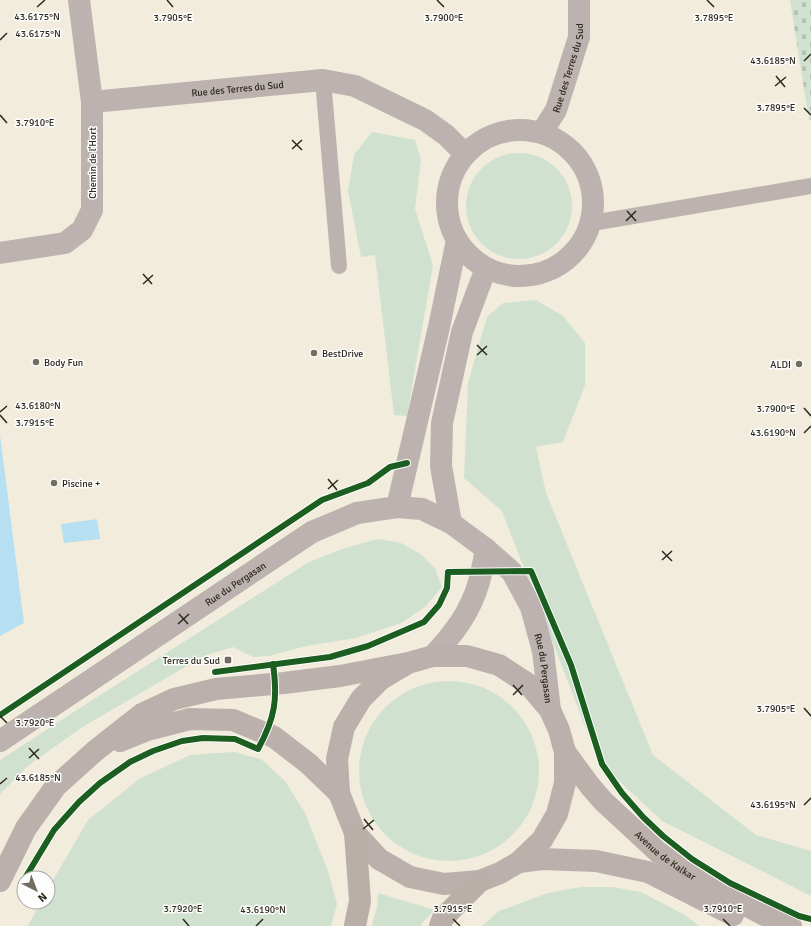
<svg xmlns="http://www.w3.org/2000/svg" width="811" height="926" font-family="Signika,sans-serif">
<defs>
<pattern id="cemetery-stones" width="16" height="16" patternUnits="userSpaceOnUse"><rect width="16" height="16" fill="#d0e2cf"/><path d="M2 7V4a2 2 0 0 1 4 0v3zM10 15v-3a2 2 0 0 1 4 0v3z" fill="#b3c2b1"/></pattern>
</defs>
<rect width="100%" height="100%" fill="#f2ecdc"/>
<g fill="#d0e2cf">
<polygon points="372,132 415,140 421,160 415,209 433,265 407,416 394,415 375,255 361,257 348,191 354,155"/>
<circle cx="519" cy="206" r="53"/>
<polygon points="536,300 563,316 585,343 585,385 563,442 536,447 546,493 653,755 756,835 811,851 811,896 662,821 601,764 590,739 502,511 464,478 468,383 487,317 503,303"/>
<polygon points="378,539 401,543 422,555 435,568 442,587 425,607 401,623 356,638 306,646 269,656 253,657 233,647 204,656 81,728 29,765 0,794 0,760 80,708 309,562 345,548"/>
<circle cx="449" cy="771" r="90"/>
<polygon points="234,752 261,759 285,781 305,813 328,871 337,904 331,926 28,926 41,902 48,902 48,889 88,820 139,779 190,755"/>
<polygon points="581,887 612,887 641,892 685,915 699,926 482,926 499,911 548,893"/>
<polygon points="378,893 435,910 422,923 421,926 372,926 377,907"/>
</g>
<polygon fill="url(#cemetery-stones)" points="790,0 811,0 811,120 809,120"/>
<g fill="#b6e0f1">
<polygon points="0,435 24,623 0,636"/>
<polygon points="97,519 100,539 64,543 61,524"/>
</g>
<g fill="none" stroke-linecap="round" stroke-linejoin="round">
<g stroke="#bcb2b0" stroke-width="16">
<polyline points="323,80 339,266"/>
<polyline points="592,223 811,186"/>
</g>
<g stroke="#bcb2b0" stroke-width="22">
<path id="s1" d="M79,0L92,102L323,80L355,86L425,120L446,135L465,154"/>
<circle cx="520" cy="203" r="73"/>
<path id="s2" d="M542,132L556,110L579,37V0"/>
<polyline points="0,253 65,243 82,230 92,210 92,102"/>
<polyline points="397,507 439,327 457,240"/>
<polyline points="451,523 441,466 442,423 462,332 486,268"/>
<path d="M433,656C454,633 470,613 479,582C482,571 484,560 486,549"/>
<path id="s3" d="M0,741L312,532L357,513L397,507L422,509L451,523L486,549L512,572L531,607L543,651L550,710"/>
</g>
<g stroke="#bbb0ac" stroke-width="22">
<polyline points="120,741 147,730 190,719 233,720 274,737 309,764 339,793"/>
<path id="s4" d="M565,752L590,786L603,801L658,852L683,870L722,893L780,923L791,926"/>
<polyline points="519,862 542,859 596,861 648,872 733,915"/>
<polyline points="0,881 26,828 56,786 95,751 142,714 174,699 216,689 284,683 340,676 408,663 433,656 467,656 499,665 528,684 550,710 559,730 565,752 565,783 557,814 542,840 519,862 500,873 480,881 444,884 410,877 379,859 355,833 339,793 337,759 344,727 361,699 381,679 408,663"/>
</g>
<g stroke="#b9aea8" stroke-width="22">
<polyline points="355,833 360,901 355,926"/>
<polyline points="440,926 443,918 480,881"/>
</g>
<defs>
<g id="cycleway">
<polyline points="215,672 330,657 368,646 424,622 439,605 447,588 448,572 531,571 571,665 602,764 622,793 643,817 663,836 692,859 730,883 799,916 811,919"/>
<polyline points="0,715 322,500 368,483 390,467 407,463"/>
<path d="M25,878L54,830L79,802L100,783L130,762L153,751L182,741L203,738L235,739L258,749C275,718 278,699 273,664"/>
</g>
</defs>
<use href="#cycleway" stroke="#fdfdfd" stroke-width="8"/>
<use href="#cycleway" stroke="#1b5e20" stroke-width="6"/>
</g>
<path fill="none" stroke="#2d291e" stroke-width="1.5" d="M167,0L173,7M437,0L444,7M707,0L714,7M37,7L45,0M0,40L7,33M804,61L811,54M776,76L785,87M775,86L786,77M804,108L811,115M0,115L7,123M292,140L302,150M292,149L302,140M627,211L636,221M626,221L636,211M143,274L152,284M143,284L153,275M477,345L487,355M477,355L487,346M804,408L811,416M0,412L7,406M0,415L7,423M804,433L811,426M328,479L337,490M328,489L338,480M662,551L672,561M662,560L672,551M179,614L188,624M178,624L189,614M513,685L522,695M513,695L523,685M804,708L811,716M0,716L7,723M29,748L39,759M29,758L39,749M0,784L7,778M804,805L811,798M364,819L373,830M363,829L374,820M183,919L189,926M453,919L460,926M723,919L730,926M256,926L263,919"/>
<g fill="#726d60" stroke="#fdfdfd" stroke-width="1.5">
<circle cx="314" cy="353" r="4"/>
<circle cx="36" cy="362" r="4"/>
<circle cx="799" cy="364" r="4"/>
<circle cx="54" cy="483" r="4"/>
<rect x="224" y="656" width="8" height="8" rx="2"/>
</g>
<g text-anchor="middle" stroke-width="3" stroke-linejoin="round" paint-order="stroke">
<g font-size="10" fill="#2d291e" stroke="#fdfdfd">
<text dy="4" stroke="none"><textPath href="#s2" startOffset="70">Rue des Terres du Sud</textPath></text>
<text dy="4" stroke="none"><textPath href="#s1" startOffset="249">Rue des Terres du Sud</textPath></text>
<text transform="translate(92 163) rotate(-90)" y="4">Chemin de l'Hort</text>
<text dy="4" stroke="none"><textPath href="#s3" startOffset="283">Rue du Pergasan</textPath></text>
<text dy="4" stroke="none"><textPath href="#s3" startOffset="703">Rue du Pergasan</textPath></text>
<text dy="4" stroke="none"><textPath href="#s4" startOffset="145">Avenue de Kalkar</textPath></text>
</g>
<g font-size="10" fill="#2d291e" stroke="#fdfdfd" text-anchor="start">
<text x="322" y="357">BestDrive</text>
<text x="44" y="366">Body Fun</text>
<text x="791" y="368" text-anchor="end">ALDI</text>
<text x="62" y="487">Piscine +</text>
<text x="220" y="664" text-anchor="end">Terres du Sud</text>
</g>
</g>
<g font-size="10" text-anchor="middle" fill="#2d291e" stroke="#fdfdfd" stroke-width="3" stroke-linejoin="round" paint-order="stroke">
<text x="37" y="20">43.6175°N</text>
<text x="173" y="21">3.7905°E</text>
<text x="444" y="21">3.7900°E</text>
<text x="714" y="21">3.7895°E</text>
<text x="38" y="37">43.6175°N</text>
<text x="773" y="64">43.6185°N</text>
<text x="776" y="111">3.7895°E</text>
<text x="35" y="126">3.7910°E</text>
<text x="38" y="409">43.6180°N</text>
<text x="776" y="412">3.7900°E</text>
<text x="35" y="426">3.7915°E</text>
<text x="773" y="436">43.6190°N</text>
<text x="776" y="712">3.7905°E</text>
<text x="35" y="726">3.7920°E</text>
<text x="38" y="781">43.6185°N</text>
<text x="773" y="808">43.6195°N</text>
<text x="183" y="912">3.7920°E</text>
<text x="453" y="912">3.7915°E</text>
<text x="723" y="912">3.7910°E</text>
<text x="263" y="913">43.6190°N</text>
</g>
<g transform="translate(36 890) rotate(138)"><circle r="19" fill="#fdfdfd" stroke="#aaa8a4"/>
<path d="M0-3L7 15L0 10L-7 15Z" fill="#726d60"/>
<text y="-6" font-size="11" font-weight="bold" text-anchor="middle" fill="#2d291e">N</text>
</g>
</svg>
